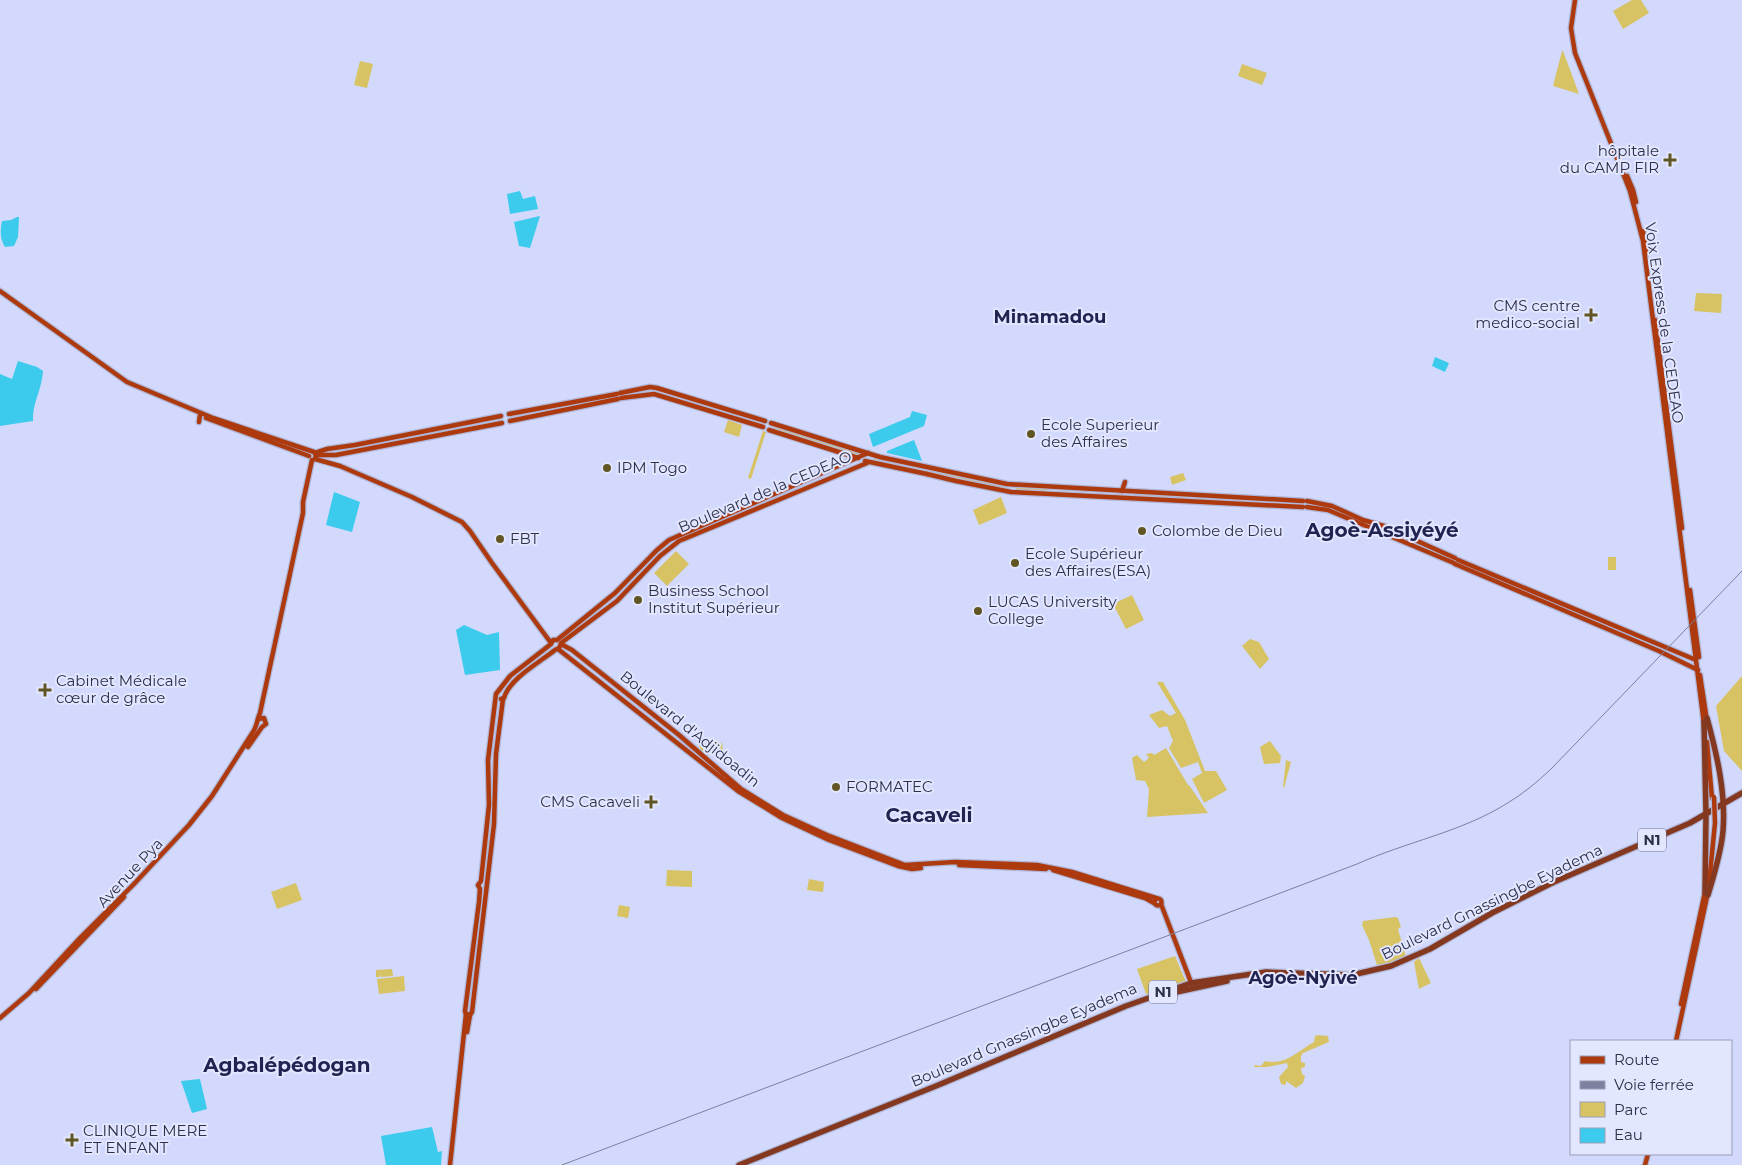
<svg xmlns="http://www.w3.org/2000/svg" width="1742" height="1165" font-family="Montserrat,sans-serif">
<rect width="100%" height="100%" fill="#d2d9fc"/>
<g fill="#d7c363">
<polygon points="1632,0 1641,0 1649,13 1623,29 1613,11"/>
<polygon points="1562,51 1563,51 1579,94 1553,86"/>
<polygon points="360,61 373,64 367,88 354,85"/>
<polygon points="1242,64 1267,73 1262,85 1238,76"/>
<polygon points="1696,293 1722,294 1721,313 1694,311"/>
<polygon points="728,420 742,425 739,437 724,432"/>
<polygon points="774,425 863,453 858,456 773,429"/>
<polygon points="763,431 766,432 751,479 748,478"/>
<polygon points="874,457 921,468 920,471 873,461"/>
<polygon points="930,470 1006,485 1006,489 929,473"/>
<polygon points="1183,473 1186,480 1172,485 1170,477"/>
<polygon points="1016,486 1048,488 1048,490 1040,492 1016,490"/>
<polygon points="1139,494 1301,501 1300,505 1138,497"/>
<polygon points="1001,497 1007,513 979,525 973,510"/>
<polygon points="1388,530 1451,557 1450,560 1387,533"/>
<polygon points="676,551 689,564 667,586 654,573"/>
<rect x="1608" y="557" width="8" height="13"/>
<polygon points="1132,595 1144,620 1126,629 1113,604"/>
<polygon points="1250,639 1259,642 1269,659 1260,669 1242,646"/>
<polygon points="1742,676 1742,771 1724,751 1716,706"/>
<polygon points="1157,682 1163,682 1185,720 1205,771 1216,771 1227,790 1204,803 1192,779 1202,773 1198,762 1181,768 1169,748 1173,741 1167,726 1159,728 1149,715 1162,710 1170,716 1176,713"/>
<polygon points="717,741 719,742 719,747 722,742 723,751 706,755 701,751 699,745 709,743 715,750 718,746 714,742"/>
<polygon points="1270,741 1281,756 1280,763 1264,764 1260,747"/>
<polygon points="1166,748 1188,785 1189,785 1208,813 1147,817 1149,789 1145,781 1136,780 1132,758 1137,755 1144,762 1149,758 1146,754 1152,753 1154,755"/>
<polygon points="1286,760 1291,762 1284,788 1283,787"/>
<polygon points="489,821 493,821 485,880 483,880"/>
<polygon points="667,870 692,871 692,887 666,886"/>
<polygon points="809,879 824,882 823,892 807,890"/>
<polygon points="296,883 302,900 277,909 271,892"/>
<polygon points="619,905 630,907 628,918 617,916"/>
<polygon points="1395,917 1398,918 1401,927 1398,929 1406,957 1389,963 1377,965 1369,940 1362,925 1363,921"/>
<polygon points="1175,956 1186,982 1146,994 1137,969"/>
<polygon points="1419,958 1431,983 1419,989 1414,962"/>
<polygon points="392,969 393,976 381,977 380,974 380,977 376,977 376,970"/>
<polygon points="404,976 405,991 379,994 377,979"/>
<path d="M1318,1035L1328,1036L1329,1042L1303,1053L1301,1056V1062L1305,1063V1067L1301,1068L1302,1074L1305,1076L1303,1083L1296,1088L1286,1081V1085L1281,1084L1279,1077L1288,1067L1287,1063L1267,1067H1254L1255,1065L1261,1066L1265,1061C1285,1066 1298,1051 1314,1042L1315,1036Z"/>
</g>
<g fill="#3ccbed">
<polygon points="520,191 523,199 535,196 538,209 510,214 507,194"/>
<polygon points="540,216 530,248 519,246 514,222"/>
<path d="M17,217H19L18,237L14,246L5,247C0,239 0,231 2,221L11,220Z"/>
<polygon points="1435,357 1449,363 1445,372 1432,366"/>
<path d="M18,361L37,367L43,371C42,390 32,403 33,421L0,426V374L12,379Z"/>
<polygon points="912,411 927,415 924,426 873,447 869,434 910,417"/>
<polygon points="914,440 922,461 887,453 887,451"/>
<polygon points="334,492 360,502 352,532 326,525"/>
<polygon points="464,625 487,635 499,632 500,670 465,675 456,630"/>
<polygon points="200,1079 207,1109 192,1113 181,1081"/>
<polygon points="432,1127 438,1152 442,1151 441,1165 386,1165 381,1136"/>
</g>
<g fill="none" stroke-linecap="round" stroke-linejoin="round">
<defs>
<g id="major">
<polyline points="1575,0 1571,28 1575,53 1630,191 1643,241 1704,724"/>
<polyline points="1627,176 1633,190 1636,202"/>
<polyline points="1643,231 1647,253"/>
<polyline points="0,291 127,382 213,418 314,452 316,455 315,459"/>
<polyline points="1655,320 1682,528"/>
<polyline points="620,393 650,387 657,388 765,421"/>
<polyline points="621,398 654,394 763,427"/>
<polyline points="509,414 617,394"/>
<polyline points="206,418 309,456"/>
<polyline points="510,421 618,399"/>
<polyline points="199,422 200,415"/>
<polyline points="771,423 880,457 1007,484 1303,501"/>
<polyline points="769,430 858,458"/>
<polyline points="315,453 327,449 355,445 501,416"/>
<polyline points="316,455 336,455 502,423"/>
<polyline points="315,459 340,466 412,497 462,522 470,531 492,563 551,643"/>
<polyline points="865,461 927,474"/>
<polyline points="927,474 956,481 1011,492 1303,507"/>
<polyline points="1122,491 1125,482"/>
<polyline points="1307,501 1332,506 1363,520 1384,526 1455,558"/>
<polyline points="1307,507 1328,510 1454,563"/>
<polyline points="1458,560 1696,660"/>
<polyline points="1455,564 1659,651 1698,670"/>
<polyline points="1690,590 1699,657"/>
<polyline points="561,643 617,601 660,556 679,541 867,463"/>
<polyline points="561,644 572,650 679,735 741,789 783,815 827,835 905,865 955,862 1037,865 1072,872 1156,898"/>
<polyline points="558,649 738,791 782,818 829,840 898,866 912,869 921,868"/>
<polyline points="1700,675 1707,721"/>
<path d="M501,699L504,698C509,679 540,662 555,650L559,648L561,644"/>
<polyline points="1707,742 1712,798"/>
<polyline points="248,747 262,727 266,724 264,718 258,719"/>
<polyline points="959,865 1046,869"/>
<polyline points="1053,870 1145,898 1154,903"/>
<polyline points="1709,884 1715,823"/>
<circle cx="1158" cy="902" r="3.5"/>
<polyline points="1161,904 1192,985"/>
<polyline points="36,989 124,897"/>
<polyline points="1681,1004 1705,892"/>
<polyline points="466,1014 470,1015 472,1012 494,824 496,754 503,699"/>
<path d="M0,1018L29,993L80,938L133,885L189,825L212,796L253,732C257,726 257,720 260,713L303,513V502L312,460"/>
<polyline points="467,1032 470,1015"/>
<polyline points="1676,1041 1708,892"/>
<polyline points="450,1165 466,1014 465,1011 479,902 480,889 478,885 481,881 489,805 488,760 496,694 510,676 551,644 553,640 557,640 615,593 657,550 669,540 868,453"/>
<polyline points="1645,1165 1648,1154"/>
</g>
<g id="highway">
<path d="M1707,718C1717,755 1726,793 1723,831C1721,853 1714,875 1708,895"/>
<polyline points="1704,722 1706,814 1705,893"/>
<polyline points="1172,993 1227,981"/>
<polyline points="739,1165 936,1086 1126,1006 1191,983 1266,972 1352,975 1391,966 1430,949 1492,913 1554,882 1690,823 1742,793"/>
</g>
</defs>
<use href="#major" stroke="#b1b7d8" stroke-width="7"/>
<use href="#highway" stroke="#b1b7d8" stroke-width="8"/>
<use href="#major" stroke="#ad3a0f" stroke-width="4.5"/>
<use href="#highway" stroke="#853820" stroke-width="5.5"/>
<path stroke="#7c819f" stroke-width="1" d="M562,1165L1357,864C1406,842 1461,832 1506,804C1523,794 1537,782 1551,769L1742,571"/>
<defs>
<polyline id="major-bridge" points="1714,797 1715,823"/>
</defs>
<use href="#major-bridge" stroke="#b1b7d8" stroke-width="7" stroke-linecap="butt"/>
<use href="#major-bridge" stroke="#ad3a0f" stroke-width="4.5"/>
</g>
<g fill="#615623" stroke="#e2e6ff" stroke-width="2">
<path d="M1667.5 152.5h5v5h5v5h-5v5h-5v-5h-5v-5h5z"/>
<path d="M1588.5 307.5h5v5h5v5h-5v5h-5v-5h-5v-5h5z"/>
<circle cx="1031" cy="434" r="5"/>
<circle cx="607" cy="468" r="5"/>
<circle cx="1142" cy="531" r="5"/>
<circle cx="500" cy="539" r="5"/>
<circle cx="1015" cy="563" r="5"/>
<circle cx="638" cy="600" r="5"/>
<circle cx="978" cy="611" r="5"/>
<path d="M42.5 682.5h5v5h5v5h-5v5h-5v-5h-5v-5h5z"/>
<circle cx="836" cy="787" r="5"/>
<path d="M648.5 794.5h5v5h5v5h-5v5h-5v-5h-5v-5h5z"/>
<path d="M69.5 1132.5h5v5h5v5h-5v5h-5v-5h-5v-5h5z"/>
</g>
<g text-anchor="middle" stroke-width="4" stroke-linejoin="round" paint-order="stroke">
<g fill="#e2e6ff" stroke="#63677f" stroke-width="1">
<rect x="1638" y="828.5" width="28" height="23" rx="4"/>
<rect x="1149" y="980.5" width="28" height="23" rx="4"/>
</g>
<g font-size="14" font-weight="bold" fill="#2d3048">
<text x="1652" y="845">N1</text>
<text x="1163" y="997">N1</text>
</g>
<g font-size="15" fill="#2d3048" stroke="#e2e6ff" text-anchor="start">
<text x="1659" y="156" text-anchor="end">hôpitale<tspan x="1659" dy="17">du CAMP FIR</tspan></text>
<text x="1580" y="311" text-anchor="end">CMS centre<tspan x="1580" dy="17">medico-social</tspan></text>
<text x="1041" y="430">Ecole Superieur<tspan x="1041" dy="17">des Affaires</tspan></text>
<text x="617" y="473">IPM Togo</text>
<text x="1152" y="536">Colombe de Dieu</text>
<text x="510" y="544">FBT</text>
<text x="1025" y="559">Ecole Supérieur<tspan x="1025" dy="17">des Affaires(ESA)</tspan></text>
<text x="648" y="596">Business School<tspan x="648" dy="17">Institut Supérieur</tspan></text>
<text x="988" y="607">LUCAS University<tspan x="988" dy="17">College</tspan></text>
<text x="56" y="686">Cabinet Médicale<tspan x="56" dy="17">cœur de grâce</tspan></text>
<text x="846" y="792">FORMATEC</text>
<text x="640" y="807" text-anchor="end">CMS Cacaveli</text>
<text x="83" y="1136">CLINIQUE MERE<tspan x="83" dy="17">ET ENFANT</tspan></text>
</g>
<g font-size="15" fill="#2d3048" stroke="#e2e6ff">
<text transform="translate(1664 323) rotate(82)" y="5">Voix Express de la CEDEAO</text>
<text transform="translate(765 492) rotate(-23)" y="5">Boulevard de la CEDEAO</text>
<text transform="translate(690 729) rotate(39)" y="5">Boulevard d'Adjidoadin</text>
<text transform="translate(130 873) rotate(-47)" y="5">Avenue Pya</text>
<text transform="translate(1492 902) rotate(-26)" y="5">Boulevard Gnassingbe Eyadema</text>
<text transform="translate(1024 1035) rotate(-23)" y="5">Boulevard Gnassingbe Eyadema</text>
</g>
<g font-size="18" font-weight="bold" fill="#212351" stroke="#e2e6ff">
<text x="1050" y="323">Minamadou</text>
<text x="1303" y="984">Agoè-Nyivé</text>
</g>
<g font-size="20" font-weight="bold" fill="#212351" stroke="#e2e6ff">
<text x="1382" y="537">Agoè-Assiyéyé</text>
<text x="929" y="822">Cacaveli</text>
<text x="287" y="1072">Agbalépédogan</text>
</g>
</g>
<rect x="1570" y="1040" width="162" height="115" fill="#e2e6ff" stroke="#9a9db6"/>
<rect x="1580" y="1056" width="25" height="8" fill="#ad3a0f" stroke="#9a9db6"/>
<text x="1614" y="1065" font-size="15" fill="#2d3048">Route</text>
<rect x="1580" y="1081" width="25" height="8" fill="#7c819f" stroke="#9a9db6"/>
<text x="1614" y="1090" font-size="15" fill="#2d3048">Voie ferrée</text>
<rect x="1580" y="1102" width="25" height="15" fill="#d7c363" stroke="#9a9db6"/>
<text x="1614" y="1115" font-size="15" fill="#2d3048">Parc</text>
<rect x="1580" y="1128" width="25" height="15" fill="#3ccbed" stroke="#9a9db6"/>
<text x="1614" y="1140" font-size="15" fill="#2d3048">Eau</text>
</svg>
